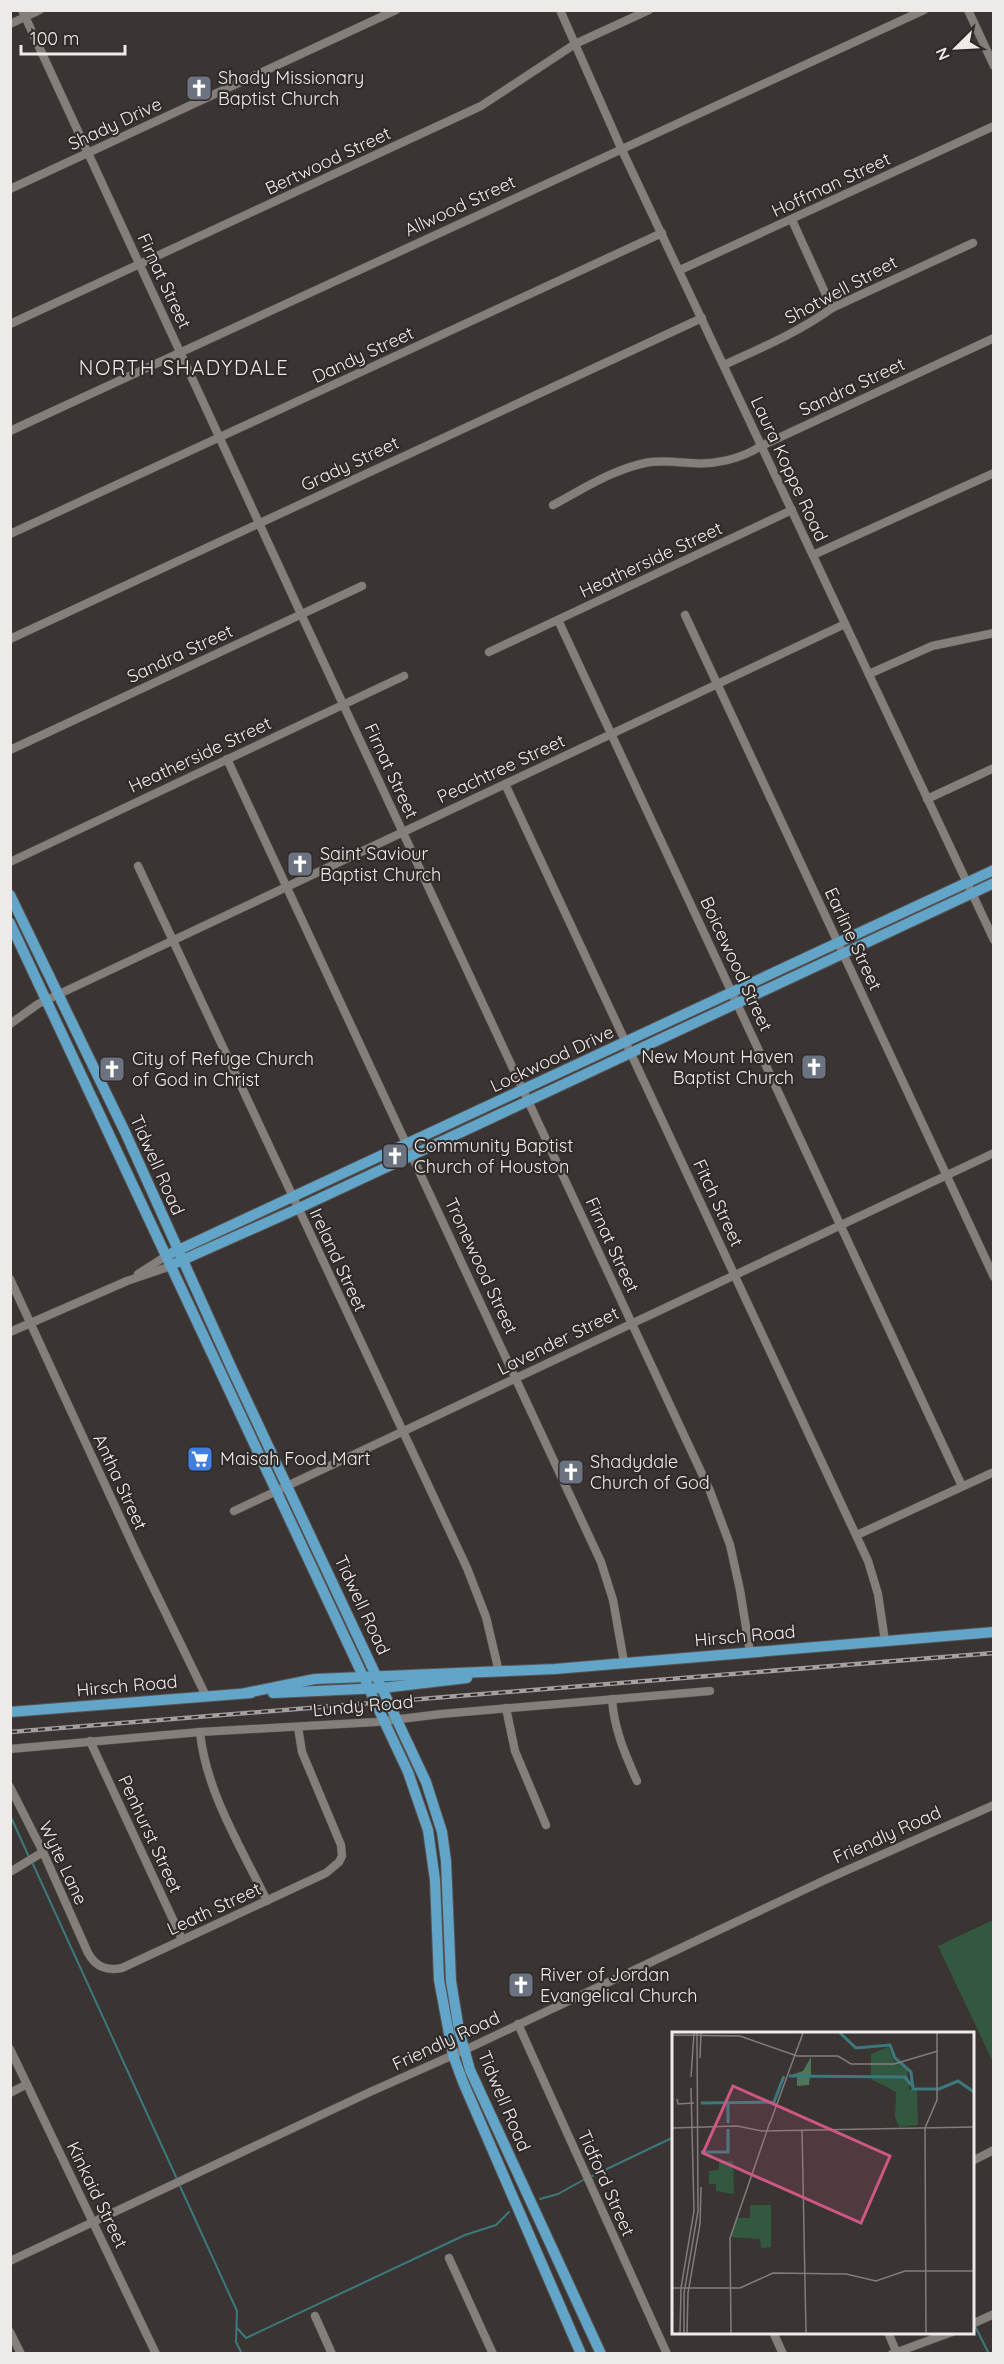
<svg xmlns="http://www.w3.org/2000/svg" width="1004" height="2364" font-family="Quicksand,sans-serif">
<rect width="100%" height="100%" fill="#3a3533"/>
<polygon fill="#325940" points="993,1920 993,2062 938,1946"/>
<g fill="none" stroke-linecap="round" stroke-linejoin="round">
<g stroke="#3c797e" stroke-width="2">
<polyline points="10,1815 29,1857"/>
<polyline points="32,1862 177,2179"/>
<polyline points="590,2177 674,2137"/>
<polyline points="179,2184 237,2311 236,2342 242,2354"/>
<polyline points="540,2199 558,2194 585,2179"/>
<polyline points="974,2324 989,2354"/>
<polyline points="237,2328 246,2338 465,2235 496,2225 509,2212"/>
</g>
<defs>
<g id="minor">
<polyline points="22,10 301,614 710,1491 730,1545 740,1590 750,1652"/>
<polyline points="560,10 621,148 994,940"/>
<polyline points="968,10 994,66"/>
<polyline points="10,24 40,10"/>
<polyline points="10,189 396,10"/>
<polyline points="792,220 832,308"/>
<polyline points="680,270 994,126"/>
<polyline points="10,324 481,106 575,44 649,10"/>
<path d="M724,365C761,348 799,332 832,308L973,243"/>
<polyline points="10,431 924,10"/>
<path d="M553,505C583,489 612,470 645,463C661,460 675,462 691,463C715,465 741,459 761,446L994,338"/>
<polyline points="10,534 662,233"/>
<polyline points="813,555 994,473"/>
<polyline points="685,615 994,1277"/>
<polyline points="558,620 962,1486"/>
<polyline points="10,639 702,318"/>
<polyline points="489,652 792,510"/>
<polyline points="869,674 932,646 994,633"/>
<polyline points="10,750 362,586"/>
<polyline points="227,759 601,1562 613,1600 624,1662"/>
<polyline points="505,784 868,1561 878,1594 885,1641"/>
<polyline points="927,799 994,768"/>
<polyline points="10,862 404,676"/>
<polyline points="138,866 467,1568 486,1617 499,1672"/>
<polyline points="10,1024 38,1004 845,624"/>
<polyline points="138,1274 166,1256"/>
<polyline points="10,1279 137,1554 206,1696"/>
<polyline points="10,1332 127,1281 171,1266"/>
<polyline points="234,1511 994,1153"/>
<polyline points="857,1535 994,1472"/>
<path d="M612,1699C614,1729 625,1754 637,1781"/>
<polyline points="506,1708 515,1751 546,1825"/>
<path d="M200,1732C206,1792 241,1847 267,1901"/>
<polyline points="90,1741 182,1939"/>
<polyline points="10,1749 200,1732 376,1722 441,1714 710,1691"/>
<path d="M10,1787L43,1852L88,1953C96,1967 106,1971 122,1968L326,1873L339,1862L342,1856L341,1845L302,1752L298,1727"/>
<polyline points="10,1872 43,1852"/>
<polyline points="518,2024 667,2354"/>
<polyline points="10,2049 156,2354"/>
<polyline points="10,2093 27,2084"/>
<polyline points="972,2161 994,2150"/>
<polyline points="449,2258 493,2354"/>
<polyline points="10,2261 370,2092 469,2048 827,1879 994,1805"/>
<polyline points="315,2316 332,2354"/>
<polyline points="972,2324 994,2314"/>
<polyline points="10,2332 21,2354"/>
<polyline points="773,2332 783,2354"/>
<polyline points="888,2332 897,2354"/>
<polyline points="892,2354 952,2332"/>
</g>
<g id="major">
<polyline points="10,895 125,1132 232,1369 426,1782 442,1832 446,1861 451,1981 459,2030 470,2070 601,2354"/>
<polyline points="10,923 408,1772 428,1830 435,1880 439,1980 453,2055 463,2082 581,2354"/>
<polyline points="172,1253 994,870"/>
<polyline points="176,1263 297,1209 994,883"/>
<polyline points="246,1693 315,1679 555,1669 994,1632"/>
<polyline points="273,1693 382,1688 467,1678"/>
<polyline points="10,1712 251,1693"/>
</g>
</defs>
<use href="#minor" stroke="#565250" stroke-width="9"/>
<use href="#major" stroke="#565250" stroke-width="12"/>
<use href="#minor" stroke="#857f7c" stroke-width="8"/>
<use href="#major" stroke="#62a5c9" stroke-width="10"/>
<defs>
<polyline id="rail" points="10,1732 994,1653"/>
</defs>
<use href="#rail" stroke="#a4a09e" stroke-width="4.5"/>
<use href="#rail" stroke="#302b29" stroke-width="2" stroke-dasharray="7" stroke-linecap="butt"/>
</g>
<defs>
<symbol id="church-square" viewBox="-11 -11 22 22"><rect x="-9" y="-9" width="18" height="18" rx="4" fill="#6b7280" stroke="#302b29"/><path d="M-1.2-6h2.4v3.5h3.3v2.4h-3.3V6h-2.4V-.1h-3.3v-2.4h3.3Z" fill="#fff"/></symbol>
<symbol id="supermarket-square" viewBox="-11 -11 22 22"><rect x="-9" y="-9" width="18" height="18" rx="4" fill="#3f7fe0" stroke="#302b29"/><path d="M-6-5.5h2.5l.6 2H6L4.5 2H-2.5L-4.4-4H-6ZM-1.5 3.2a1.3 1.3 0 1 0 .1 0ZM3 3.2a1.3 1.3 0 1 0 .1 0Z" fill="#fff"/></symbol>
</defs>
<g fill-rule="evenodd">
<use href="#church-square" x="184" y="73" width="30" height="30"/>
<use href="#church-square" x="285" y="849" width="30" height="30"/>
<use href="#church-square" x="799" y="1052" width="30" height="30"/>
<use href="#church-square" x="97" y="1054" width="30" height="30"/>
<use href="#church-square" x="380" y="1141" width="30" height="30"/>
<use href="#supermarket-square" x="185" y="1444" width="30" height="30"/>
<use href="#church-square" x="556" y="1457" width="30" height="30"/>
<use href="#church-square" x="506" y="1970" width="30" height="30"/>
</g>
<g text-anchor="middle" stroke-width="4.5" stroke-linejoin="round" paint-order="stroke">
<g font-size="18" fill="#edeae8" stroke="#302b29" text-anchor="start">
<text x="218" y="84">Shady Missionary<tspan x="218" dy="21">Baptist Church</tspan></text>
<text x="320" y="860">Saint Saviour<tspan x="320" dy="21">Baptist Church</tspan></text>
<text x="794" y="1063" text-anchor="end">New Mount Haven<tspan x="794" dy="21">Baptist Church</tspan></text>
<text x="132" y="1065">City of Refuge Church<tspan x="132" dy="21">of God in Christ</tspan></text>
<text x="414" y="1152">Community Baptist<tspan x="414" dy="21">Church of Houston</tspan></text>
<text x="220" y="1465">Maisah Food Mart</text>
<text x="590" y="1468">Shadydale<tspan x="590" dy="21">Church of God</tspan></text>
<text x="540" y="1981">River of Jordan<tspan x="540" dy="21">Evangelical Church</tspan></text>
</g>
<g font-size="18" fill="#edeae8" stroke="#302b29">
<text transform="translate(115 124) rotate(-25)" y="6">Shady Drive</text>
<text transform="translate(328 161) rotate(-25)" y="6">Bertwood Street</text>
<text transform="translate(831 185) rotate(-25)" y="6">Hoffman Street</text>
<text transform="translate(460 206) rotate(-25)" y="6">Allwood Street</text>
<text transform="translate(164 281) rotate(65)" y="6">Firnat Street</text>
<text transform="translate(841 290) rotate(-28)" y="6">Shotwell Street</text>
<text transform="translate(363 355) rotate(-25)" y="6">Dandy Street</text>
<text transform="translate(852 387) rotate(-25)" y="6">Sandra Street</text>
<text transform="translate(350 464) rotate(-25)" y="6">Grady Street</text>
<text transform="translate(789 469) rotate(65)" y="6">Laura Koppe Road</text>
<text transform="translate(651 560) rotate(-25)" y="6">Heatherside Street</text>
<text transform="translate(180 654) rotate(-25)" y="6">Sandra Street</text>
<text transform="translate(200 755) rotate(-25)" y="6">Heatherside Street</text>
<text transform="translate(501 769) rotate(-25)" y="6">Peachtree Street</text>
<text transform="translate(391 771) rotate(65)" y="6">Firnat Street</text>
<text transform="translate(853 939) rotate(65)" y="6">Earline Street</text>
<text transform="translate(736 964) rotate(65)" y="6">Boicewood Street</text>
<text transform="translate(552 1059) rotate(-25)" y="6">Lockwood Drive</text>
<text transform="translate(157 1165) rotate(66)" y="6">Tidwell Road</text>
<text transform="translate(718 1203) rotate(65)" y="6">Fitch Street</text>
<text transform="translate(612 1245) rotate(65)" y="6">Firnat Street</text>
<text transform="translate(338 1260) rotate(65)" y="6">Ireland Street</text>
<text transform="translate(481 1266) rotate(65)" y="6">Tronewood Street</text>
<text transform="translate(558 1341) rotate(-26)" y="6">Lavender Street</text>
<text transform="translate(120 1482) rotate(65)" y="6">Antha Street</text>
<text transform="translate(362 1605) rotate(65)" y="6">Tidwell Road</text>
<text transform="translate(745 1636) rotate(-5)" y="6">Hirsch Road</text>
<text transform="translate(127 1686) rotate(-5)" y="6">Hirsch Road</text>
<text transform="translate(363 1706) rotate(-5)" y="6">Lundy Road</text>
<text transform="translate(150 1834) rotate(65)" y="6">Penhurst Street</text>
<text transform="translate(887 1835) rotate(-24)" y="6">Friendly Road</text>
<text transform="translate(63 1863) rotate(65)" y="6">Wyte Lane</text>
<text transform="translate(214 1909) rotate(-25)" y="6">Leath Street</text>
<text transform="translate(446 2041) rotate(-25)" y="6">Friendly Road</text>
<text transform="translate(504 2101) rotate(67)" y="6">Tidwell Road</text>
<text transform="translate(606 2183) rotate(66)" y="6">Tidford Street</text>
<text transform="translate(97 2195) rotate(64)" y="6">Kinkaid Street</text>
</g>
<g font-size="20" letter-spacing="1.5" fill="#edeae8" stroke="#302b29">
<text x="184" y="375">NORTH SHADYDALE</text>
</g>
</g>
<g transform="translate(672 2032)">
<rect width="302" height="302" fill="#3a3533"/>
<path d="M216,15L222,29L235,38L237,57L245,59L246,93L227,95L223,85L224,60L199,47V22ZM47,129H61L62,162L44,159V152H37V139L47,138ZM78,173H99V215L89,216L88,207L59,205L65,186H78Z" fill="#325940"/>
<path d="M139,25V43H133L138,44L137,53L125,54V43H119L131,39Z" fill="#4d765a"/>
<path fill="none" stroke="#3c797e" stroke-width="3" d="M168,1L184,16L218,13L223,26L239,40L241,57H267L286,49L302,60M117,44L233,45L239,53M29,71L102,70L112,44M56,72V91M29,120H56V97"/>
<path fill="none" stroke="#827d7b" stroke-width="1.5" d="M0,3L68,4L125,24H166L179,32H222L266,19M28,26L29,1M19,45L22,1M5,67L6,72L22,71M98,91L131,1M0,96L65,94L90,99L302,95M130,98L134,301M0,256H68L101,241L174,242L204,249L233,239H302M8,301L9,256L22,179L19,56M12,301V261L26,179L25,1M15,301L16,261L28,192L29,155M59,301L58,206L98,90M254,301L253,96L265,68V1"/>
<path fill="#cf5785" fill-opacity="0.15" stroke="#cf5785" stroke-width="3" d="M61,54L218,124L189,191L31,121Z"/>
<rect width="302" height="302" fill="none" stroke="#edeae8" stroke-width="3"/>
</g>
<rect width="1004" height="2364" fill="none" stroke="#edeae8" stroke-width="24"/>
<g transform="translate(956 48) rotate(246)" stroke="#302b29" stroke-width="4.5" paint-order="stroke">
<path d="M0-4.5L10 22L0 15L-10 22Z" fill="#edeae8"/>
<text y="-9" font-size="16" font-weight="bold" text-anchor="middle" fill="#edeae8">N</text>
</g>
<path d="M21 45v9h104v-9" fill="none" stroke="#edeae8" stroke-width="3"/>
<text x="30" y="45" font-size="18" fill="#edeae8" stroke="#302b29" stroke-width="4.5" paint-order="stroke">100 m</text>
</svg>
